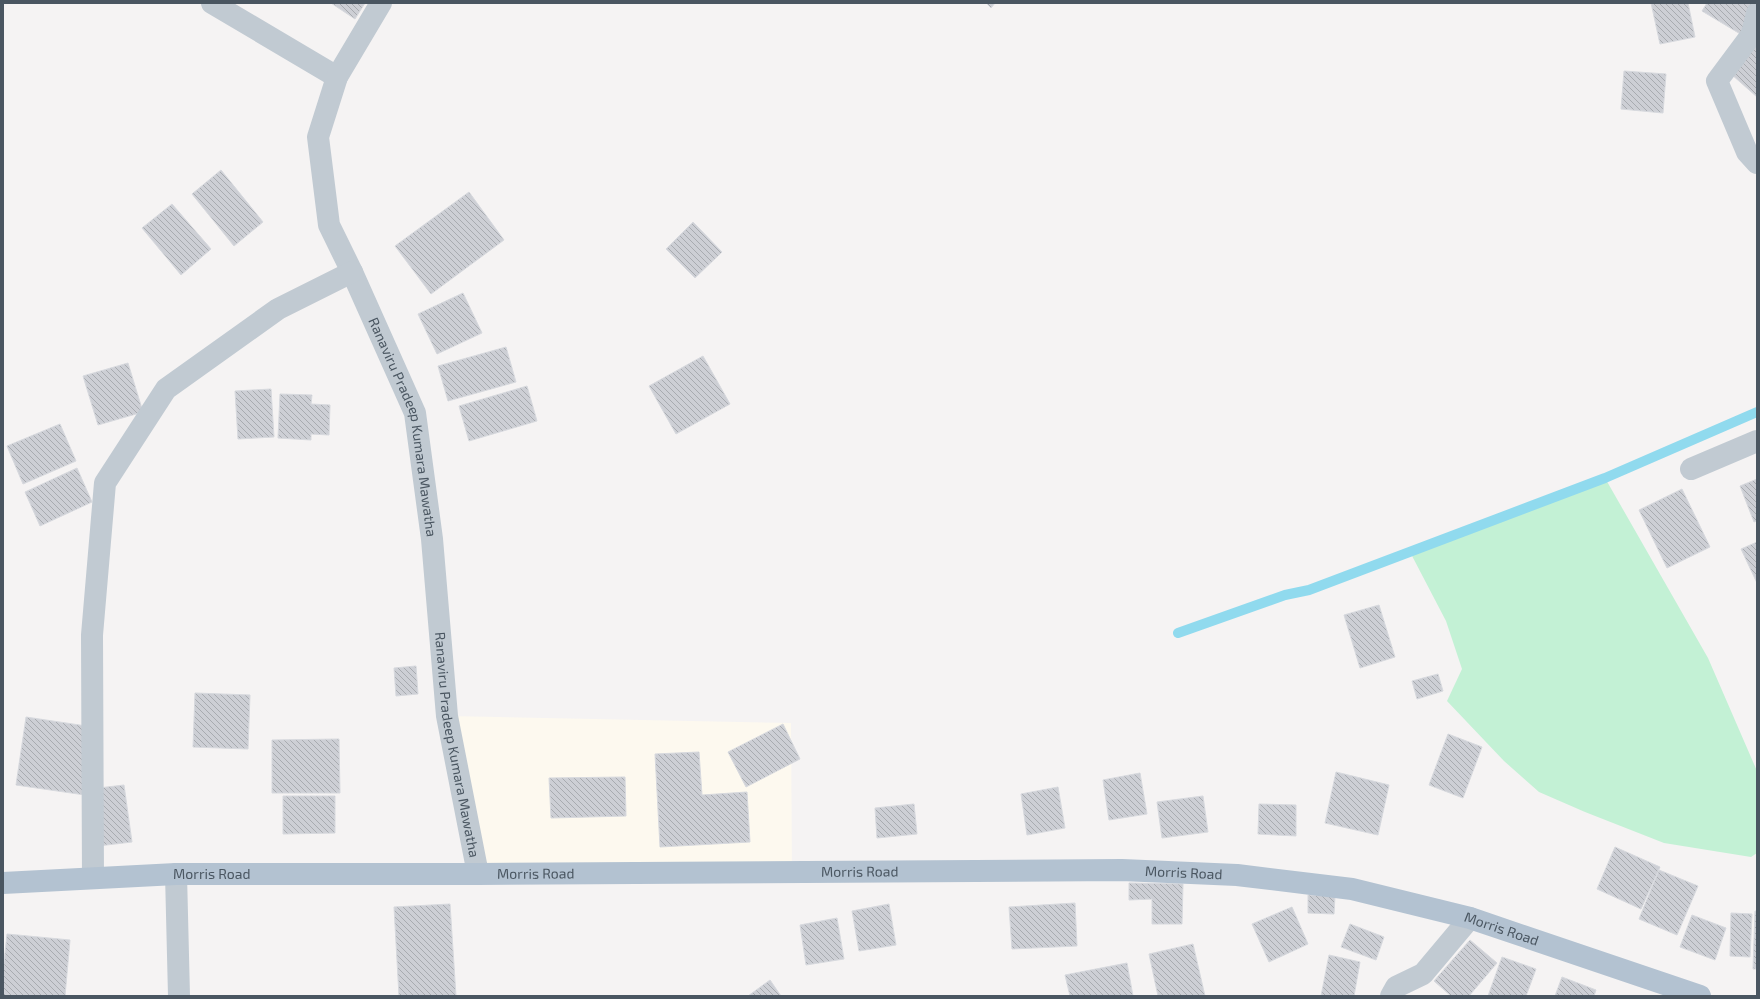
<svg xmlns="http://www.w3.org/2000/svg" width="1760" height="999" font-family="'Exo 2',sans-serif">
<defs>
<pattern id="building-back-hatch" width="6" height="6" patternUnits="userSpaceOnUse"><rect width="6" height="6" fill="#cdcfd5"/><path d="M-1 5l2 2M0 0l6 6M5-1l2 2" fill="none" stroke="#a8abb0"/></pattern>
</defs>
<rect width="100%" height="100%" fill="#f5f3f3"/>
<polygon fill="#fdf9ef" points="447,716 791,723 792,873 478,874"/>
<polygon fill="#c3f1d5" points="1605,478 1708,658 1757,771 1757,853 1751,857 1664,843 1585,812 1539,792 1504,761 1447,701 1462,669 1446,621 1410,552"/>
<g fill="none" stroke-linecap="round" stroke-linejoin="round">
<polyline stroke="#90daee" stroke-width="10" points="1178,633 1285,595 1309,590 1605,478 1757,412"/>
</g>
<g fill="url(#building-back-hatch)" stroke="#d7d9de">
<polygon points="331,3 365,3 355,19"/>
<polygon points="986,3 995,3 991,8"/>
<polygon points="1651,3 1688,3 1695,37 1660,44"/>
<polygon points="1707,3 1757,3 1742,35 1702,11"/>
<polygon points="1757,44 1757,97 1731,74"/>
<polygon points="1624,71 1666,74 1663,113 1621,109"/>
<polygon points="221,170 263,222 234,246 192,194"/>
<polygon points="469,192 504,240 431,294 395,246"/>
<polygon points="172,204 211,249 181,275 142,228"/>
<polygon points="693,222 722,252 695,278 666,249"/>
<polygon points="463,293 482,333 437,354 418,314"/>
<polygon points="506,347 516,382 448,401 438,366"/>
<polygon points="703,356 730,404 676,434 649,386"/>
<polygon points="128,363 143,412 98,425 83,376"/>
<polygon points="527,386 537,421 469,441 459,406"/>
<polygon points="271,389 274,437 238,439 235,391"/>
<polygon points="280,394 312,395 311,404 330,405 329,435 311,434 311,440 278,438"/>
<polygon points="60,424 76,461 23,484 7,446"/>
<polygon points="77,468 92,502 40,526 25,492"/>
<polygon points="1757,479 1757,521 1754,522 1740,486"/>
<polygon points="1682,489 1710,547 1667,568 1639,510"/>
<polygon points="1757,542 1757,583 1741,549"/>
<polygon points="1379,605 1395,657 1360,668 1344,615"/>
<polygon points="416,666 418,694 396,696 394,668"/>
<polygon points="1438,674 1443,691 1417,699 1412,681"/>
<polygon points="195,693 250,695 248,749 193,747"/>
<polygon points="26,717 93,727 85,795 16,785"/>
<polygon points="783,724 800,759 746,787 728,752"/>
<polygon points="1448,734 1482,747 1463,798 1429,785"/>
<polygon points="339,739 340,793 272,793 272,740"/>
<polygon points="699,752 702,795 747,792 750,842 660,847 655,754"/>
<polygon points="1336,772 1389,785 1378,835 1325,823"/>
<polygon points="1140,773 1147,814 1109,820 1103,780"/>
<polygon points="625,777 626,816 551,818 549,778"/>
<polygon points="124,785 132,842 98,846 90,789"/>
<polygon points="1058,787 1065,828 1027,835 1021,794"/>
<polygon points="283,796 335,796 335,833 283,834"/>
<polygon points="1203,796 1208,832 1162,838 1157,802"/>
<polygon points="914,804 917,834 877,838 875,808"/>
<polygon points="1259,804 1296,805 1296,836 1258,834"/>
<polygon points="1615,847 1660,867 1641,909 1597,889"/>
<polygon points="1659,870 1698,886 1677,935 1639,919"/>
<polygon points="1129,883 1183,884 1182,924 1152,924 1152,899 1129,900"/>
<polygon points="1308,895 1335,896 1334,914 1308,913"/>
<polygon points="1075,903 1077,946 1012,949 1009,907"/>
<polygon points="450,904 456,996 399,996 394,907"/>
<polygon points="889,904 896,945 859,951 852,911"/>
<polygon points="1292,907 1308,944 1269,962 1252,924"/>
<polygon points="1755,911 1757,911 1757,969 1753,969"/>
<polygon points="1731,913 1752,914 1750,957 1730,956"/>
<polygon points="1692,915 1726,928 1715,960 1680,947"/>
<polygon points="837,918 844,959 806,965 800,925"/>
<polygon points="1350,924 1384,937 1376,960 1341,947"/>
<polygon points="7,934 70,940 65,996 3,996 3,972"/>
<polygon points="1470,940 1497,963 1469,996 1451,996 1434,981"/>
<polygon points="1193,944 1205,996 1158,996 1149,954"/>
<polygon points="1329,955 1360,962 1354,996 1321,996"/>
<polygon points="1502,957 1536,969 1526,996 1488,996"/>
<polygon points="1127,963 1133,996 1070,996 1065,975"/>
<polygon points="1562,977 1596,990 1594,996 1555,996"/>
<polygon points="770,980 781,996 748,996"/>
</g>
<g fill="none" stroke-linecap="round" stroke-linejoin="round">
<g stroke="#c1cad2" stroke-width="22">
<polyline points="212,3 337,77"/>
<polyline points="1757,13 1752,34 1717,81 1747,152 1757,163"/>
<polyline points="1691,469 1757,441"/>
<polyline points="1391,996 1396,987 1423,974 1470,918"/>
</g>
<g stroke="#c1cad2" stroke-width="22">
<path id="s1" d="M381,3L337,77L318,137L329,225L352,272L415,413L432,539L447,716L478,874"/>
<polyline points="176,874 179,996"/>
<polyline points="93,878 92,635 105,483 166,389 278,309 352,272"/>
</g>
<path stroke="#b3c2d1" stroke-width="22" id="s2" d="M3,883L176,874H478L1122,870L1237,875L1352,889L1470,918L1700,996"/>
</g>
<g text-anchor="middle" stroke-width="3.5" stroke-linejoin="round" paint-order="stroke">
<g font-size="14" fill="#4a5661" stroke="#fff">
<text dy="5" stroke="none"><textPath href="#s1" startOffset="455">Ranaviru Pradeep Kumara Mawatha</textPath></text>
<text dy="5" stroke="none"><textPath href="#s1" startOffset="779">Ranaviru Pradeep Kumara Mawatha</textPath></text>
<text dy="5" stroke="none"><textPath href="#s2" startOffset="857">Morris Road</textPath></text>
<text dy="5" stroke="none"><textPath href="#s2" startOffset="1181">Morris Road</textPath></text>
<text dy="5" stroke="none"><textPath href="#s2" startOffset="209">Morris Road</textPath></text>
<text dy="5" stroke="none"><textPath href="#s2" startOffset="533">Morris Road</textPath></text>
<text dy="5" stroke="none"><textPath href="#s2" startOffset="1505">Morris Road</textPath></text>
</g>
</g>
<rect width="1760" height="999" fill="none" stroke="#4a5661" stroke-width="8"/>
</svg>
